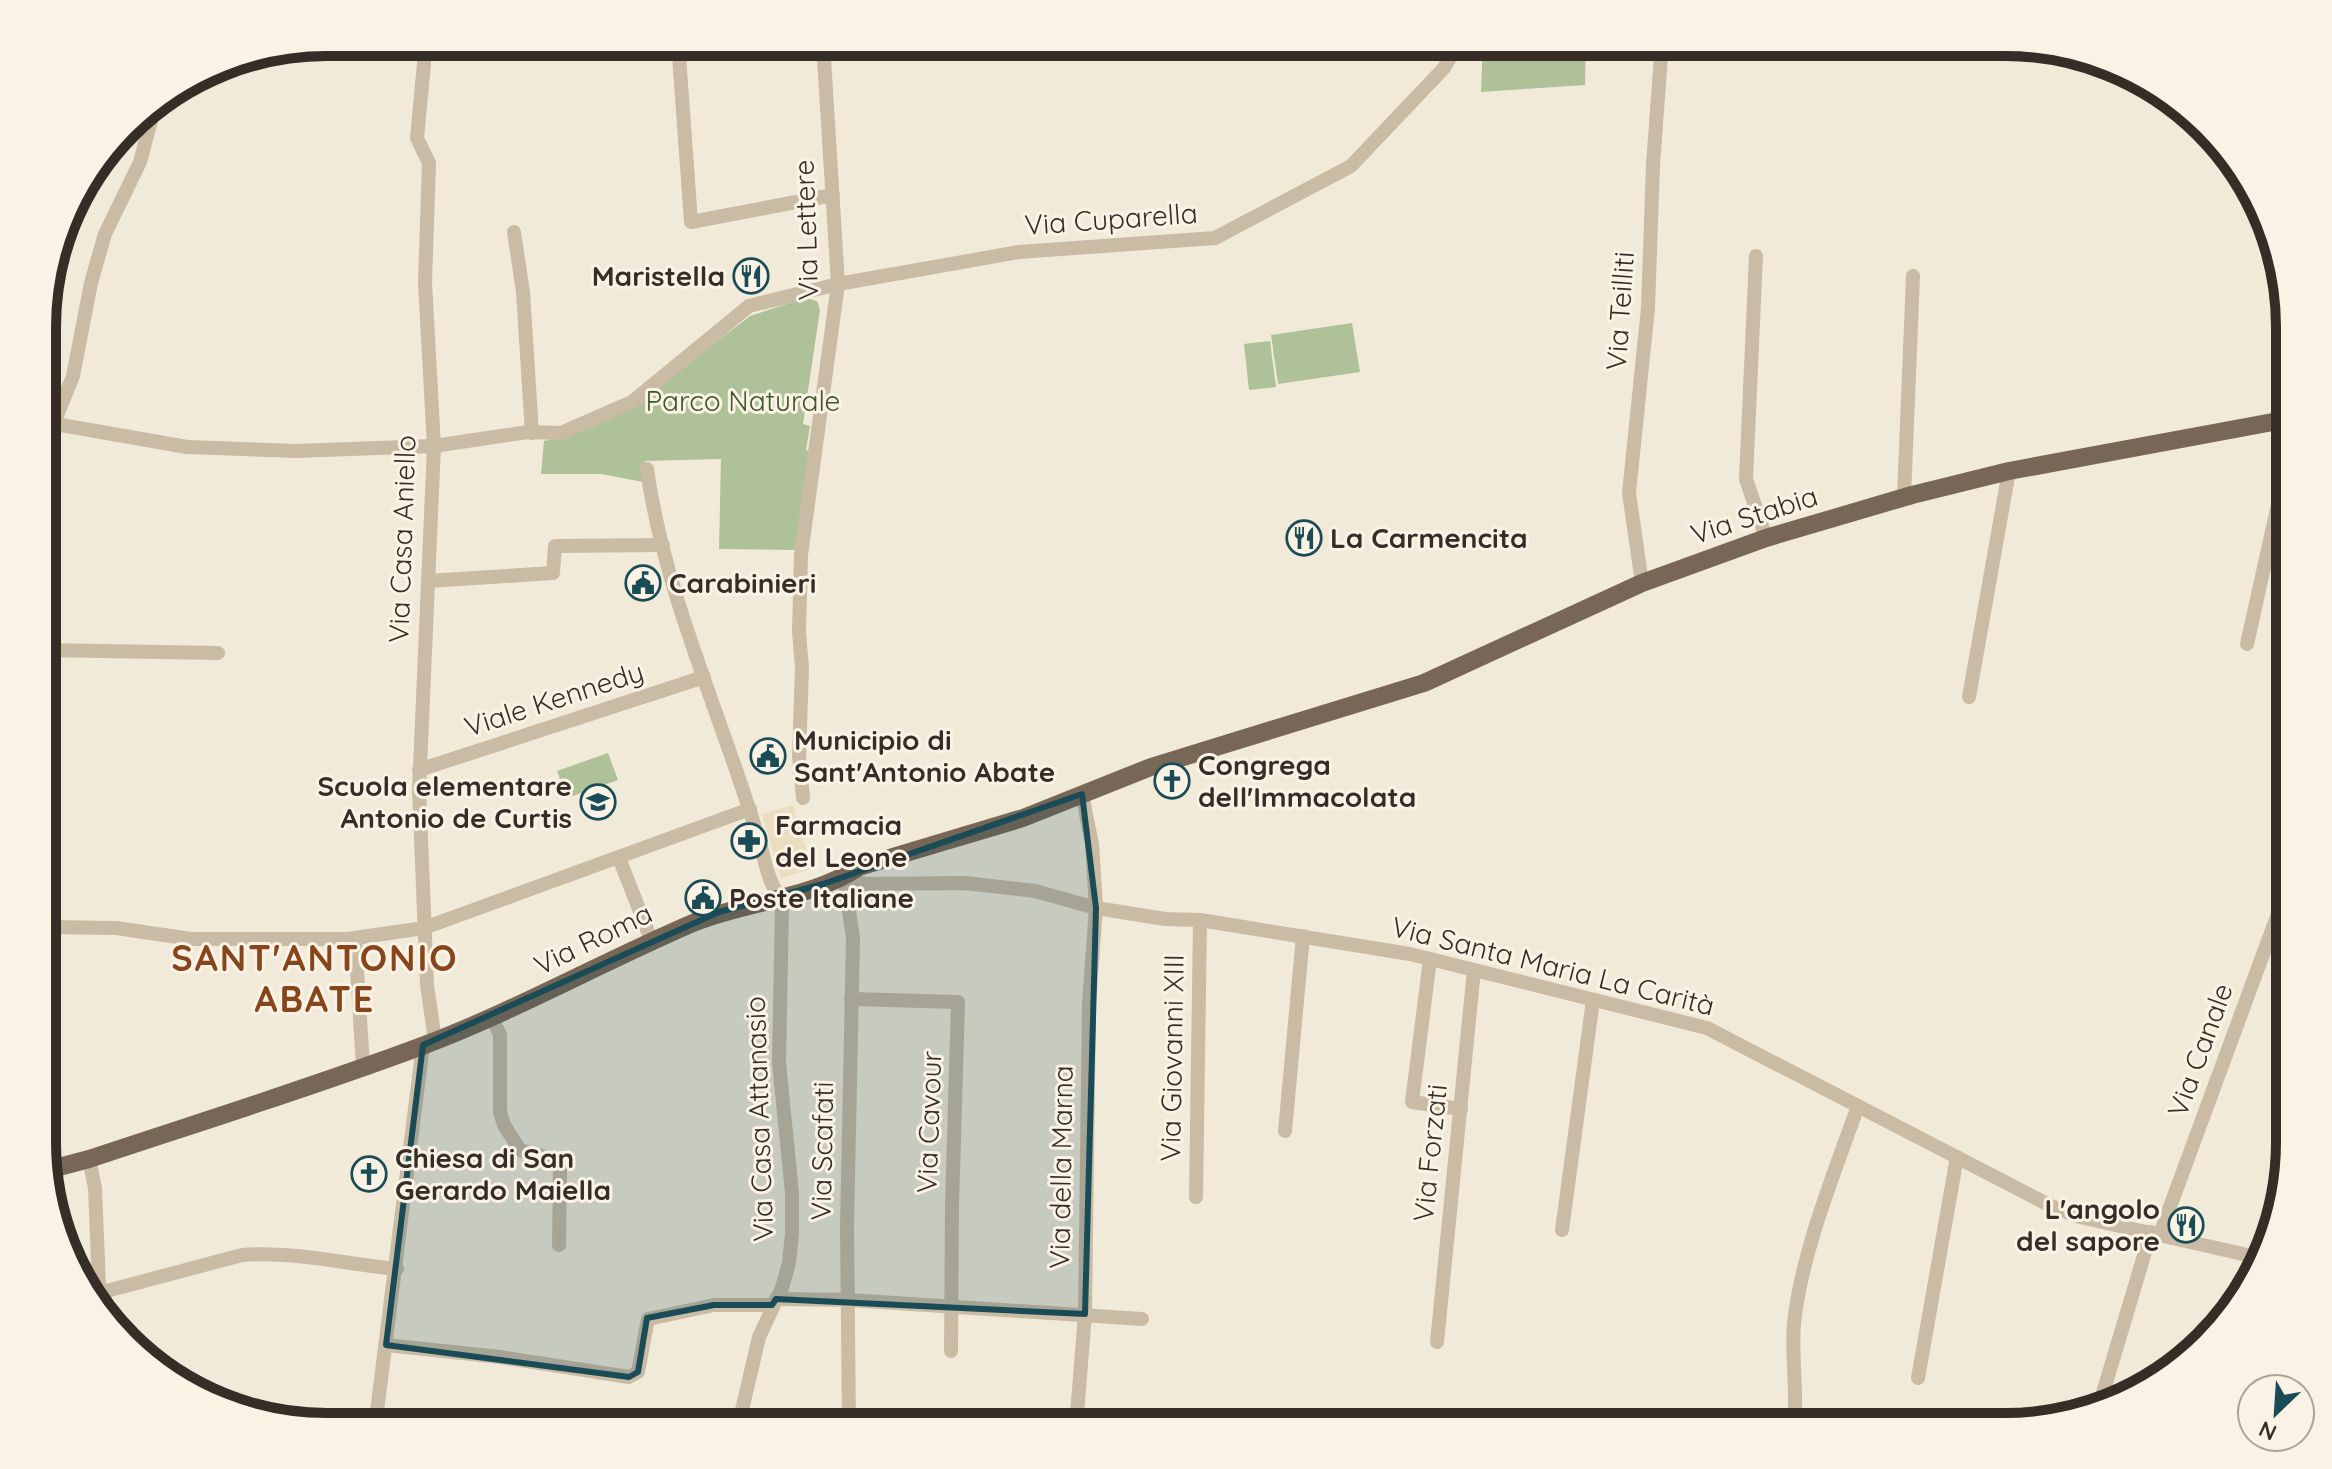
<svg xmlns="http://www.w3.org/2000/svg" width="2332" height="1469" font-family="Quicksand,sans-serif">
<rect width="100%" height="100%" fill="#f2ead9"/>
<g fill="#aec198">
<polygon points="1483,42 1586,42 1585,85 1481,92"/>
<polygon points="805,298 817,301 820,310 803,424 810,426 806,450 809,451 795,550 719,549 721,459 645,461 643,482 601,474 541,474 544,441 563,437 638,402 750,316"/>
<polygon points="1352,323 1360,372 1278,384 1271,335"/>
<polygon points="1270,341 1276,387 1249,390 1244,344"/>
<polygon points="608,753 618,780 567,798 557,771"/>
</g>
<polygon fill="#ebdebf" points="793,805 812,869 781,878 762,814"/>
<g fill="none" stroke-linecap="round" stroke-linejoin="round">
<g stroke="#cabba4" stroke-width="14">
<polyline points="426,42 417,138 429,163 425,283 434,446 419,790 427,985 435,1040"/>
<polyline points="678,42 691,222 833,195"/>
<polyline points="514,232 523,292 532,433"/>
<polyline points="1756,256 1746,479 1766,538"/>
<polyline points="44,422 187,447 296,451 434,446 528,432 561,433 632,402 749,306 838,284 1019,252 1215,238 1351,166 1444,68 1459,42"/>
<polyline points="44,463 54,423 73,376 91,283 105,234 140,162 156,102"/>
<path d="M647,469C664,593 722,717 758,837C763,853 766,870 772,884C776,892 781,896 782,906L779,1063L792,1193V1234L789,1263L782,1288L759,1337L738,1427"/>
<polyline points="1904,497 1913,276"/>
<polyline points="428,581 553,573 555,546 663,545"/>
<polyline points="1642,583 1629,493 1648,308 1653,165 1662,42"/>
<polyline points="2247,644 2289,455"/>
<polyline points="44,650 218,653"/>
<polyline points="1969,697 2009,471"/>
<polyline points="44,742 48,742"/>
<polyline points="419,770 704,677"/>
<polyline points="803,798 799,757 802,668 799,632 801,555 838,284 823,42"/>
<polyline points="619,858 652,942"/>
<polyline points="844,877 865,884 965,883 1035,891 1096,908 1165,919 1200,920 1410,954 1707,1028 2051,1206 2080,1217 2256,1257"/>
<polyline points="844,877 853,938 847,1226 849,1427"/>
<polyline points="44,927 116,928 191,939 348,939 424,928 750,809"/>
<polyline points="355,938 363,1066"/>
<polyline points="1430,959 1412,1102 1461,1109"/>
<polyline points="851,999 958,1002 952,1206 951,1351"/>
<path d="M492,1017L500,1035V1112L504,1125L520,1150C534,1156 553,1154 560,1169L559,1245"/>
<polyline points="1285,1131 1303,936"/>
<polyline points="89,1159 95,1188 100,1310"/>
<polyline points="1196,1197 1200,920"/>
<polyline points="1562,1230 1593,1000"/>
<polyline points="2160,1234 2289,884"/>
<path d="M99,1293L242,1255C294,1251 345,1264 397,1269"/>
<polyline points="776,1299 849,1300 1142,1319"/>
<polyline points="1437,1342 1474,970"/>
<polyline points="386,1345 500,1357 629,1377 638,1372 648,1319 714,1305 772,1305"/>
<polyline points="1918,1378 1957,1157"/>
<polyline points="2100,1403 2151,1232"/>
<path d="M1794,1426C1798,1392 1791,1358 1794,1323C1802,1251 1834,1174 1858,1106"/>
<polyline points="375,1427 423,1045"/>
<polyline points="1076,1427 1085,1314 1089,1003 1096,908 1092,844 1082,794"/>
</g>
<path stroke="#786757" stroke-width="18" d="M44,1171L89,1159C200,1122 313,1087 422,1046C515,1011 602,962 693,923C746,901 811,899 859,867L1023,818L1151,767L1424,683L1642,583L1766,538L1912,495L2009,471L2289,419"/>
</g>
<path fill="#1a4c58" fill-opacity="0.2" stroke="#1a4c58" stroke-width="6" stroke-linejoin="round" d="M1082,794L1096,908L1085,1314L776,1299L772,1305H714L647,1318L638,1372L629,1377L386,1345L423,1045L719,912L823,884Z"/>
<defs>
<symbol id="restaurant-ring" viewBox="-11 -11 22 22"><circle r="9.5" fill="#faf3e5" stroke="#1a4c58" stroke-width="1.5"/><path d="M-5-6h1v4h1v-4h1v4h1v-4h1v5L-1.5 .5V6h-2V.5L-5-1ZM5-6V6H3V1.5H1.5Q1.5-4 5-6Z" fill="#1a4c58"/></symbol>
<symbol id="civic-ring" viewBox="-11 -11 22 22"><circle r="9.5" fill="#faf3e5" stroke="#1a4c58" stroke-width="1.5"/><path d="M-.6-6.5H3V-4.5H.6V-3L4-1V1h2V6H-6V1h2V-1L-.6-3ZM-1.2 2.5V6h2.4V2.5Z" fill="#1a4c58"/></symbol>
<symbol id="church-ring" viewBox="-11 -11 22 22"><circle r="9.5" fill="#faf3e5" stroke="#1a4c58" stroke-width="1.5"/><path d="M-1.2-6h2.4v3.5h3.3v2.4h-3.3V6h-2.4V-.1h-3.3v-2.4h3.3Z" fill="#1a4c58"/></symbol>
<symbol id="school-ring" viewBox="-11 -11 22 22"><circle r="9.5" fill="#faf3e5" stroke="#1a4c58" stroke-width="1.5"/><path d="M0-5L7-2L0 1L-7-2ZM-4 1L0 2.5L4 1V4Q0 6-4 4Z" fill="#1a4c58"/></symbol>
<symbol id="pharmacy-ring" viewBox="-11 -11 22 22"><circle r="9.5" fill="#faf3e5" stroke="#1a4c58" stroke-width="1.5"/><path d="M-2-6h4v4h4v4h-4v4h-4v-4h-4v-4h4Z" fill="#1a4c58"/></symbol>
</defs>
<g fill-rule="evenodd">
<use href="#restaurant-ring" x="731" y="256" width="40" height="40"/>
<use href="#restaurant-ring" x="1284" y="518" width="40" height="40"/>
<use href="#civic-ring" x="623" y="563" width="40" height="40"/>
<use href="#civic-ring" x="748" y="736" width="40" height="40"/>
<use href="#church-ring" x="1152" y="761" width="40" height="40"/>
<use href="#school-ring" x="578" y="782" width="40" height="40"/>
<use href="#pharmacy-ring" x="729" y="821" width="40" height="40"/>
<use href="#civic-ring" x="683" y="878" width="40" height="40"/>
<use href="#church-ring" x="349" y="1154" width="40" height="40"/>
<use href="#restaurant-ring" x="2166" y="1205" width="40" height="40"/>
</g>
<g text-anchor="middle" stroke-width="6" stroke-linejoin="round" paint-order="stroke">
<g font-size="28" fill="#362d26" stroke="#faf3e5">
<text transform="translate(1111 219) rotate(-4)" y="10">Via Cuparella</text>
<text transform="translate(806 230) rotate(-92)" y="10">Via Lettere</text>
<text transform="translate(1620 311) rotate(-86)" y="10">Via Teilliti</text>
<text transform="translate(1754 515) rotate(-18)" y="10">Via Stabia</text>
<text transform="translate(402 539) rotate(-88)" y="10">Via Casa Aniello</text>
<text transform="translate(554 699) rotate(-18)" y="10">Viale Kennedy</text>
<text transform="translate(593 939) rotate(-26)" y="10">Via Roma</text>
<text transform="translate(1553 966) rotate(14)" y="10">Via Santa Maria La Carità</text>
<text transform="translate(2200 1050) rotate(-70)" y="10">Via Canale</text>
<text transform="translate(1172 1058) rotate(-89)" y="10">Via Giovanni XIII</text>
<text transform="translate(759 1119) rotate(-92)" y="10">Via Casa Attanasio</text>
<text transform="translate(929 1122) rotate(-88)" y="10">Via Cavour</text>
<text transform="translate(822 1151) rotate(-89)" y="10">Via Scafati</text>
<text transform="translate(1430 1153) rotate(-84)" y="10">Via Forzati</text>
<text transform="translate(1061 1167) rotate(-89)" y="10">Via della Marna</text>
</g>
<g font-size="28" font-weight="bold" fill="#362d26" stroke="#faf3e5" text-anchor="start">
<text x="725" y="286" text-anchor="end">Maristella</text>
<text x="1330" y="548">La Carmencita</text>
<text x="669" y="593">Carabinieri</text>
<text x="794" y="750">Municipio di<tspan x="794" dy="32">Sant'Antonio Abate</tspan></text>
<text x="1198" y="775">Congrega<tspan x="1198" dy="32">dell'Immacolata</tspan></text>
<text x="572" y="796" text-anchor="end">Scuola elementare<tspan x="572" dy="32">Antonio de Curtis</tspan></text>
<text x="775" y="835">Farmacia<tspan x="775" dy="32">del Leone</tspan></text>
<text x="729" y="908">Poste Italiane</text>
<text x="395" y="1168">Chiesa di San<tspan x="395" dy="32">Gerardo Maiella</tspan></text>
<text x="2160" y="1219" text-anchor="end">L'angolo<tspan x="2160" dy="32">del sapore</tspan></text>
</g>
<g font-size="28" fill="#3f5529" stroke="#faf3e5">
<text x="743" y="411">Parco Naturale</text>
</g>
<g font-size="36" font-weight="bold" letter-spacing="2" fill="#87451c" stroke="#faf3e5">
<text x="315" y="971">SANT'ANTONIO<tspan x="315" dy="41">ABATE</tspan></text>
</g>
</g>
<path d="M0 0H2332V1469H0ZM327 56H2005A271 271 0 0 1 2276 327V1142A271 271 0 0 1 2005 1413H327A271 271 0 0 1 56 1142V327A271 271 0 0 1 327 56Z" fill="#faf3e5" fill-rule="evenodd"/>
<path fill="none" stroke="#362d26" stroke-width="10" d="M327 56H2005A271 271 0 0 1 2276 327V1142A271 271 0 0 1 2005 1413H327A271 271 0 0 1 56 1142V327A271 271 0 0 1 327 56Z"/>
<g transform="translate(2276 1413) rotate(205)"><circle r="38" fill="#faf3e5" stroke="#aca499" stroke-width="2"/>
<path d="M0-6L14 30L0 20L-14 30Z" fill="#1a4c58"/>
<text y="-12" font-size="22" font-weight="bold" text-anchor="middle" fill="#362d26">N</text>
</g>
</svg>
